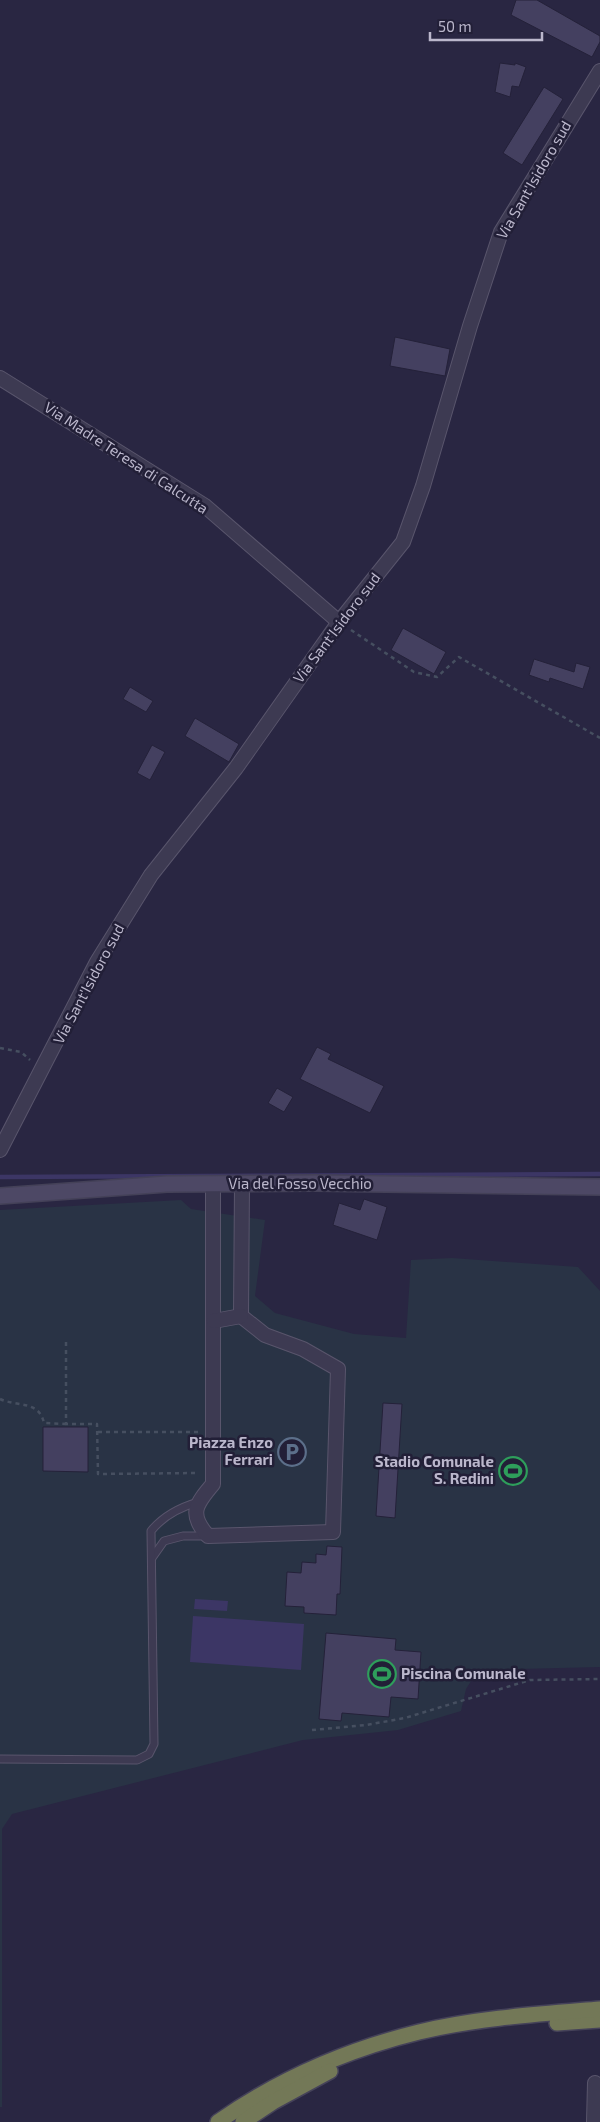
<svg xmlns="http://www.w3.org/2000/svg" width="600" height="2122" font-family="'Exo 2',sans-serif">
<rect width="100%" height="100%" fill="#292642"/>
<polygon fill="#293345" points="181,1200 191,1209 265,1220 255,1296 275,1313 354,1334 406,1338 411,1260 452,1258 578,1267 600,1291 600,1667 478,1670 466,1689 461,1711 398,1730 303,1740 12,1814 2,1829 2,2107 0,2107 0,1210"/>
<g fill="#3c3665">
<polygon points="195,1599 228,1601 227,1611 194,1609"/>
<polygon points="193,1616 304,1624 301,1670 190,1662"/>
</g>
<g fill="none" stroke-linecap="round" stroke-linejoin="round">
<polyline stroke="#3c3665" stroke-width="4.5" points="0,1177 600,1174"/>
</g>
<g fill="#444060" stroke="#242139">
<polygon points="516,0 537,0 600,36 600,42 592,57 511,15"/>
<polygon points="500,63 515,65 515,63 526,67 519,87 512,86 510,97 495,92"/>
<polygon points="544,87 563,99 522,165 503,153"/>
<polygon points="395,337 450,349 445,376 390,366"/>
<polygon points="403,628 446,652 434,674 391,650"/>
<polygon points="534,659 574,672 576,663 590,667 583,689 550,678 549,682 529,675"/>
<polygon points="130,687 153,701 146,712 123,699"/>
<polygon points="195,718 239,744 229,762 185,736"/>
<polygon points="152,745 165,752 150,780 137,773"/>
<polygon points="317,1047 331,1054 328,1059 384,1086 370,1113 300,1079"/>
<polygon points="277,1088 293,1097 284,1112 268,1103"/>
<polygon points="364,1199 387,1207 377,1240 333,1225 339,1203 360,1210"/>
<polygon points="383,1403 402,1404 395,1518 376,1516"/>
<polygon points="43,1427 88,1427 88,1472 43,1471"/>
<polygon points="327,1546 342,1547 340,1594 337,1594 336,1615 304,1613 304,1607 285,1606 287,1572 301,1573 302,1562 316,1563 316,1554 326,1555"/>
<polygon points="326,1633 396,1639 395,1650 421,1652 418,1699 391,1697 389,1717 342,1713 341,1721 319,1719"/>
</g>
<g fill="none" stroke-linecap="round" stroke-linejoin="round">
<defs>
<g id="lane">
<polyline points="152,1558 164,1541 183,1536 207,1536"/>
<path d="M0,1759L137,1760L149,1754L154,1744L151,1531C163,1516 181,1507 198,1502"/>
</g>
<g id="street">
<polyline points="0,378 205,506 339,622"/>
<polyline points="0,1150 97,962 151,875 236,768 339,622 403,542 423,486 470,326 501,232 600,71"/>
<path d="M213,1184V1484C196,1504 188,1514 208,1536L333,1532L338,1369L303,1349L265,1335L241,1316L242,1184"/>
<polyline points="214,1321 241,1316"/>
<polyline points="594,2122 595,2083"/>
</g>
<polyline id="secondary" points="0,1196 167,1184 315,1183 600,1187"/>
<g id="highway">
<polyline points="557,2023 600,2020"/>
<path d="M218,2122C279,2079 346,2050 419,2032C477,2018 540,2014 600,2009"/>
<polyline points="243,2122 273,2102 330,2071"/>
</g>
</defs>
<use href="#lane" stroke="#59556c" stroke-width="9"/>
<use href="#street" stroke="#59556c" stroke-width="16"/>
<use href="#secondary" stroke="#444158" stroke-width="18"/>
<use href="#highway" stroke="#454259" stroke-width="18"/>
<g stroke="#464f60" stroke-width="2.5" stroke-dasharray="4 4" stroke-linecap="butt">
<polyline points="351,630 414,672 437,677 459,657 600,738"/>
<polyline points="0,1048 21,1052 30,1060"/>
<polyline points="66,1342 66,1424 97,1424 98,1474 199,1473"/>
<path d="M0,1399C17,1407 39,1400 44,1423L66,1424"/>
<polyline points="98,1432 200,1432"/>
<polyline points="312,1730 366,1725 405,1718 530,1680 600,1679"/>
</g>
<use href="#lane" stroke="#3d3a52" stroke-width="7"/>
<use href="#street" stroke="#3d3a52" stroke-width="14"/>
<use href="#secondary" stroke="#4d4865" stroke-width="15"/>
<use href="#highway" stroke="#737857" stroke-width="15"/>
</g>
<defs>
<symbol id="parking-ring" viewBox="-11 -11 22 22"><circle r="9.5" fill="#221f37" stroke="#5c6f8a" stroke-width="1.5"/><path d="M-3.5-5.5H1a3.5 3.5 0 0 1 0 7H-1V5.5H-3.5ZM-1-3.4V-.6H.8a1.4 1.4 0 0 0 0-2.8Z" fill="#5c6f8a"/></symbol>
<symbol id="stadium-ring" viewBox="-11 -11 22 22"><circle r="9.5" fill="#221f37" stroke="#2e9e5b" stroke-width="1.5"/><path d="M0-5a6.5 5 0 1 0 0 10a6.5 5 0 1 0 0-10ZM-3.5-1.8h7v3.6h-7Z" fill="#2e9e5b"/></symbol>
</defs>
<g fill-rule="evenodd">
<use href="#parking-ring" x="276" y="1436" width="32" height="32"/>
<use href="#stadium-ring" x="497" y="1455" width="32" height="32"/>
<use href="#stadium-ring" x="366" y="1658" width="32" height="32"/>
</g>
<g text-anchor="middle" stroke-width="5" stroke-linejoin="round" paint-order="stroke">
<g font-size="15" fill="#bbb7cc" stroke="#221f37">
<text transform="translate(534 180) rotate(-60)" y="5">Via Sant'Isidoro sud</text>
<text transform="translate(126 458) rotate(33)" y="5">Via Madre Teresa di Calcutta</text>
<text transform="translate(337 628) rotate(-53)" y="5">Via Sant'Isidoro sud</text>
<text transform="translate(89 984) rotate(-62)" y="5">Via Sant'Isidoro sud</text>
<text x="300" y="1189">Via del Fosso Vecchio</text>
</g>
<g font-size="15" font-weight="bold" fill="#bbb7cc" stroke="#221f37" text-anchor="end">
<text x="273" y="1448">Piazza Enzo<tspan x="273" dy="17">Ferrari</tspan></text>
<text x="494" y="1467">Stadio Comunale<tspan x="494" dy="17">S. Redini</tspan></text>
<text x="401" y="1679" text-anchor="start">Piscina Comunale</text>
</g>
</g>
<path d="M430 32v8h112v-8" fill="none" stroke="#bbb7cc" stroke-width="2.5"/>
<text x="438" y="32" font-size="15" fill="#bbb7cc" stroke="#221f37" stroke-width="4" paint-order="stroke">50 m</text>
</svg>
